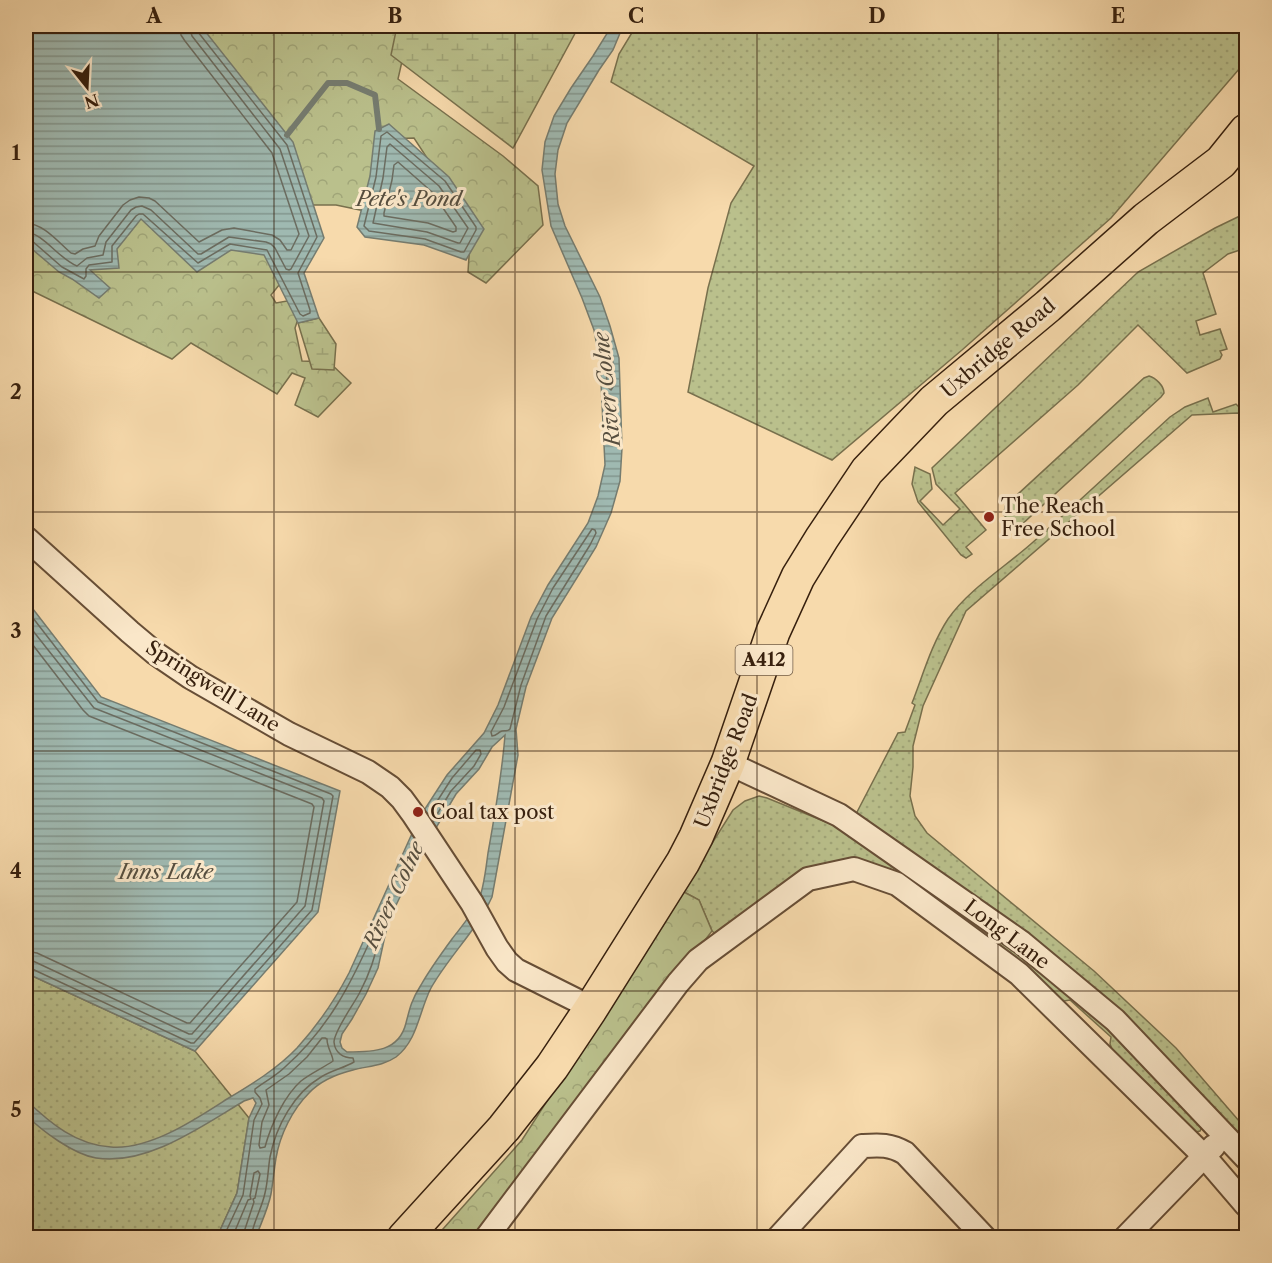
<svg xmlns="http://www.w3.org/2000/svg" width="1272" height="1263" font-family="'Libre Caslon Text',serif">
<defs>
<pattern id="grass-dots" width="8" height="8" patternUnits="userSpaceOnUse" patternTransform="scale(1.5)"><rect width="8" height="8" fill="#bac08c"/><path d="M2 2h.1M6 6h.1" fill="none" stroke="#a0a578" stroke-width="1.8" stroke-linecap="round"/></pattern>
<pattern id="forest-crowns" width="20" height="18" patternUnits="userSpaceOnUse" patternTransform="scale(1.5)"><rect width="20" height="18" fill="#bac08c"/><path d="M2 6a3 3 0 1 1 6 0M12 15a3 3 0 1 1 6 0" fill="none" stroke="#a0a578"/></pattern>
<pattern id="wetland-marsh" width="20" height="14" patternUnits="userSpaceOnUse" patternTransform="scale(1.5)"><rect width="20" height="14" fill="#bac08c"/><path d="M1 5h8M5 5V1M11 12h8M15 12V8" fill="none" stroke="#a0a578"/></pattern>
<pattern id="water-rules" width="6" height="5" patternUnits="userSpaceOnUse" patternTransform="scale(1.5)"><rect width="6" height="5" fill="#9fb9b1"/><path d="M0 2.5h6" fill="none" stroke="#82968e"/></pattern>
</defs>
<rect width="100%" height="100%" fill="#f7daac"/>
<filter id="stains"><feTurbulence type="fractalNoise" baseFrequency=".00333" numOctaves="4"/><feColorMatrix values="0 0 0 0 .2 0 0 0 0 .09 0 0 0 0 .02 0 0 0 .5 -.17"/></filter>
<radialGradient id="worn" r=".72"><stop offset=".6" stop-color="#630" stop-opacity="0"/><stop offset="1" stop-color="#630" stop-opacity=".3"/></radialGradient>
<g fill="url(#grass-dots)" stroke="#78704d" stroke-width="1.5">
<polygon points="636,26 1246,26 1246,61 1111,218 962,350 832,460 688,392 708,288 731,203 754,166 611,82 619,54"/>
<polygon points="1246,213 1246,248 1228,254 1203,273 1216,314 1196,321 1200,335 1220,329 1227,349 1220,351 1222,355 1220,359 1187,373 1138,325 1078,385 955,493 986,530 966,547 972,554 966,558 961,555 918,502 912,484 915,467 930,474 932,489 920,501 943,525 960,509 936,484 932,468 1138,272 1215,228"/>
<path d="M1149,376C1156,378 1164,386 1164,393L1161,397L1019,527L1016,528L1004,515L1005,506L1144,378Z"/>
<path d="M1208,398L1213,412L1236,404L1246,414V419L1238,413L1192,415L966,611L923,706L913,746V767L910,796L915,816L927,833L1094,971L1176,1048L1246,1129V1147L1148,1041L856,814L898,733L905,732L915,705L912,703C923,675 931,645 948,619C968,590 1005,567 1032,543C1079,502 1124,459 1170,417L1185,407Z"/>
<polygon points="759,796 767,798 836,826 1061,980 1202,1127 1200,1131 1196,1132 1112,1049 1110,1044 1111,1037 1070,1000 1064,1001 846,862 717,935 712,931 699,900 682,891 733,810 745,801"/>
<polygon points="26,973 195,1051 249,1118 237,1193 217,1237 26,1238"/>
</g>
<g fill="url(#forest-crowns)" stroke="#78704d" stroke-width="1.5">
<polygon points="193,26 410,26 398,79 503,156 538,186 543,225 486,283 468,272 471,225 414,138 382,139 370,212 336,205 306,205"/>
<polygon points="140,212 262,246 288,274 271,295 276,303 287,301 301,310 295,328 302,361 329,362 351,383 318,417 295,405 305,378 292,373 277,394 191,343 172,359 26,288 26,236"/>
<polygon points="682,891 699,900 712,931 478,1237 435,1238 522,1140"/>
</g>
<g fill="url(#wetland-marsh)" stroke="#78704d" stroke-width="1.5">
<polygon points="397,26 579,26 513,148 391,55"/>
<polygon points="319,318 336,344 334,370 312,369 298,323"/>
</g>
<g fill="url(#water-rules)" stroke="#757c70" stroke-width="1.5" fill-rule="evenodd">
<polygon points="26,26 201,26 293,142 324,238 304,273 319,318 298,323 264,255 231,250 197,272 141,219 117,249 119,268 90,270 110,288 99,298 72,279 59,272 26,244"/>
<path d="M610,26H623L613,50L599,70L567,123L558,150L555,174L558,204L565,226L600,297L610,326L619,358L622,448L620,481L611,513L596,547L552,618L526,687L516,729L518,755L492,897C477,930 449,956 431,988C419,1011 418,1040 396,1057C383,1066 368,1066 353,1070C337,1074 320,1081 309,1093C292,1110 280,1135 276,1158C274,1170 273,1182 271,1194C268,1209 261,1223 256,1237H217L237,1193L249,1118L256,1103L253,1098L244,1101C202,1126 147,1166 96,1158C73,1154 42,1131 26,1115V1100C50,1123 76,1145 111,1147C150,1150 196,1119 227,1099C252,1084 277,1069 297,1048C317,1026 335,1000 349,973L419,818L447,775L484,733L498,705L531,617L548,585L588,523L598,496L605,465L600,362L594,330L582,298L551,226L542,170L545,142L554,116L571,88L593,56L608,32ZM505,735C502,774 495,814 488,853C486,867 484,889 478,902C471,916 461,927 452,939C441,954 430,969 421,985C412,999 410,1007 406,1023C399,1052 373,1052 347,1052L342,1048L340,1042L342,1034L352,1019L366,994L378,968L388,922L421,853L456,794L479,769L492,747Z"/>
<polygon points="389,124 449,177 484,229 466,260 424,245 365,237 357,227 370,176 375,131"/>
<polygon points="26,600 101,697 340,791 318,912 195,1051 26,973"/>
</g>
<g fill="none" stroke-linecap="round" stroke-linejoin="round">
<g stroke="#6b6c60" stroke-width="1.5">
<polygon points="387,132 445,181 476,227 476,230 464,252 461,252 425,239 369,231 364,226 376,177 381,136"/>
<polygon points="390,144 439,186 468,228 460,243 458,243 427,232 373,223 383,178 387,147"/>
<polygon points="398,162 432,192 456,227 456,231 453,232 428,223 384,216 384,213 392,180 394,165"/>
<path d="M26,223C44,224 58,242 71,253L75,254L83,249L95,246L99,236L123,205L130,200L139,197L149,198L155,201L199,242L222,230L234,228L272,235L280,240L287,250H291L299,234L272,153L185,41L181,35L180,26"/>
<path d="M26,232C43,233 59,259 77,266L87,258L103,255L106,242L131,210L136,207L142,206L151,210L198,254H201L229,237L266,242L271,244L275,248L286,269L289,270L291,269L309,236L280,149L192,36L189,26"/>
<polyline points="26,239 31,240 62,267 84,279 86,276 86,269 89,265 112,262 112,246 136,216 139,214 143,214 198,263 230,244 267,250 300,314 303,316 310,313 310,310 298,273 317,237 287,145 198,32 197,26"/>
<path d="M606,342C615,353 613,373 613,387L611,390L607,387L606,361L603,345L604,343Z"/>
<path d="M592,529L595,530L596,533L590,545L546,616L521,685L510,729C507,732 506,730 502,731C498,732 497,736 492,736L491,732L504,707L537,619L553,588Z"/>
<polyline points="26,609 98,702 331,794 333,796 312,910 194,1043 191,1043 30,968 26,968"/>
<polyline points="26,622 94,708 322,798 324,801 305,906 192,1034 189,1034 33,961 26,960"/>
<polyline points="26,636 83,710 89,716 312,804 314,807 297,902 190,1023 187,1023 37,953 26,951"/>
<polyline points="429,814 452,778 476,750 480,750 481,754 474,766 451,791 433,821"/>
<path d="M322,1038H325L327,1039C327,1048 333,1055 333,1061C323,1068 311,1073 301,1081C284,1096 271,1125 265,1147L260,1148L259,1145L262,1122L269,1105L266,1090L289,1074L307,1057Z"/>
<path d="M223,1238L243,1195L254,1120L262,1104L260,1098L255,1092V1089C264,1082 276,1076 285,1067C328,1029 351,984 374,932L378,931L380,934C376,955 370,973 360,992C354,1004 334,1031 334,1042C335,1053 343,1058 353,1058L354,1062C344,1068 332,1070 321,1077C294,1093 276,1126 270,1157C268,1169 268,1181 265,1193C262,1208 253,1222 251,1238"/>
<polyline points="232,1238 248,1200 251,1199 250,1196 254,1173 258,1171 260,1174 255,1198 253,1199 254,1202 244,1232 244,1238"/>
</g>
<polyline stroke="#757c70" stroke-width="6" points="287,135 328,83 347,83 375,95 379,129"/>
<defs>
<g id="minor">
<polyline points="26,538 130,632 155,653 190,677 289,734 368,772 390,787 402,799 413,814 472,903 497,948 507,962 516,970 578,1001 590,1010"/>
<polyline points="728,763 839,815 1021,942 1115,1020 1246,1158"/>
<polyline points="486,1238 678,983 698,960 808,879 854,869 897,884 1019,974 1204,1156 1246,1205"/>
<path d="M778,1238L862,1146C879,1145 890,1144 905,1153L985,1238"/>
<polyline points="1125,1238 1214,1146"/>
</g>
<polyline id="primary" points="404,1238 504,1128 552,1067 590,1010 683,862 696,837 728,763 773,632 798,577 822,538 867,471 934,401 1048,306 1146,219 1221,162 1246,131"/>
</defs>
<use href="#minor" stroke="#674e36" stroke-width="26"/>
<use href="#primary" stroke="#37200e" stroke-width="36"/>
<use href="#minor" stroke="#fae7c9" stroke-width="22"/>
<use href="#primary" stroke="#f7daac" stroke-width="33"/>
</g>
<path fill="none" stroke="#37200e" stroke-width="1.5" stroke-opacity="0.55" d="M274,26V1238M515,26V1238M757,26V1238M998,26V1238M26,272H1246M26,512H1246M26,751H1246M26,991H1246"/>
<g fill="#8f2418" stroke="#fae7c9" stroke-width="2">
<circle cx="989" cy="517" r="6"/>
<circle cx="418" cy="812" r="6"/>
</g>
<g text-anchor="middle" stroke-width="6" stroke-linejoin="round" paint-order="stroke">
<rect fill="#fae7c9" stroke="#725c46" stroke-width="1.5" x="735.5" y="645" width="57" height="30" rx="4.5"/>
<g font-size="18" font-weight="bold" fill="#37200e">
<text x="764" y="666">A412</text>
</g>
<g font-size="20" fill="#37200e" stroke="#fae7c9">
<text transform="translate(998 348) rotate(-40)" y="7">Uxbridge Road</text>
<text transform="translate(213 686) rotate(32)" y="7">Springwell Lane</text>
<text transform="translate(726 761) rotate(-69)" y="7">Uxbridge Road</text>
<text transform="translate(1007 934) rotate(37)" y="7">Long Lane</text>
</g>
<g font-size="20" fill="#37200e" stroke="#fae7c9" text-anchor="start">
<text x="1001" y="513">The Reach<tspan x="1001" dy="23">Free School</tspan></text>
<text x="430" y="819">Coal tax post</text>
</g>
<g font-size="21" font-style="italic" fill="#564e3f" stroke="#fae7c9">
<text x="409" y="206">Pete's Pond</text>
<text transform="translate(607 389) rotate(-96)" y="7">River Colne</text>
<text x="166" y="879">Inns Lake</text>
<text transform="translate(394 895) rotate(-65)" y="7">River Colne</text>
</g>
</g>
<rect width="1272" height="1263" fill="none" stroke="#f7daac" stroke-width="66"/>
<g transform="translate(87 87) rotate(162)" stroke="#fae7c9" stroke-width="4.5" paint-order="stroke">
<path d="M0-4.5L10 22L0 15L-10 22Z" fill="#37200e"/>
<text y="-9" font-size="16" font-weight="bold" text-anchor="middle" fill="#37200e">N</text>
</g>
<rect x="33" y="33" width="1206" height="1197" fill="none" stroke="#37200e" stroke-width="2"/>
<g font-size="20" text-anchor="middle" font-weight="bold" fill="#37200e">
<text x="154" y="23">A</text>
<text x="395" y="23">B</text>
<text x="636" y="23">C</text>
<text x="877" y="23">D</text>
<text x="1118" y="23">E</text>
<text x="16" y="160">1</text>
<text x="16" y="399">2</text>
<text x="16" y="638">3</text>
<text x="16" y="878">4</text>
<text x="16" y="1117">5</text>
</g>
<rect width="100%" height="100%" filter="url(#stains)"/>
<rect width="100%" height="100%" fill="url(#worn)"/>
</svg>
